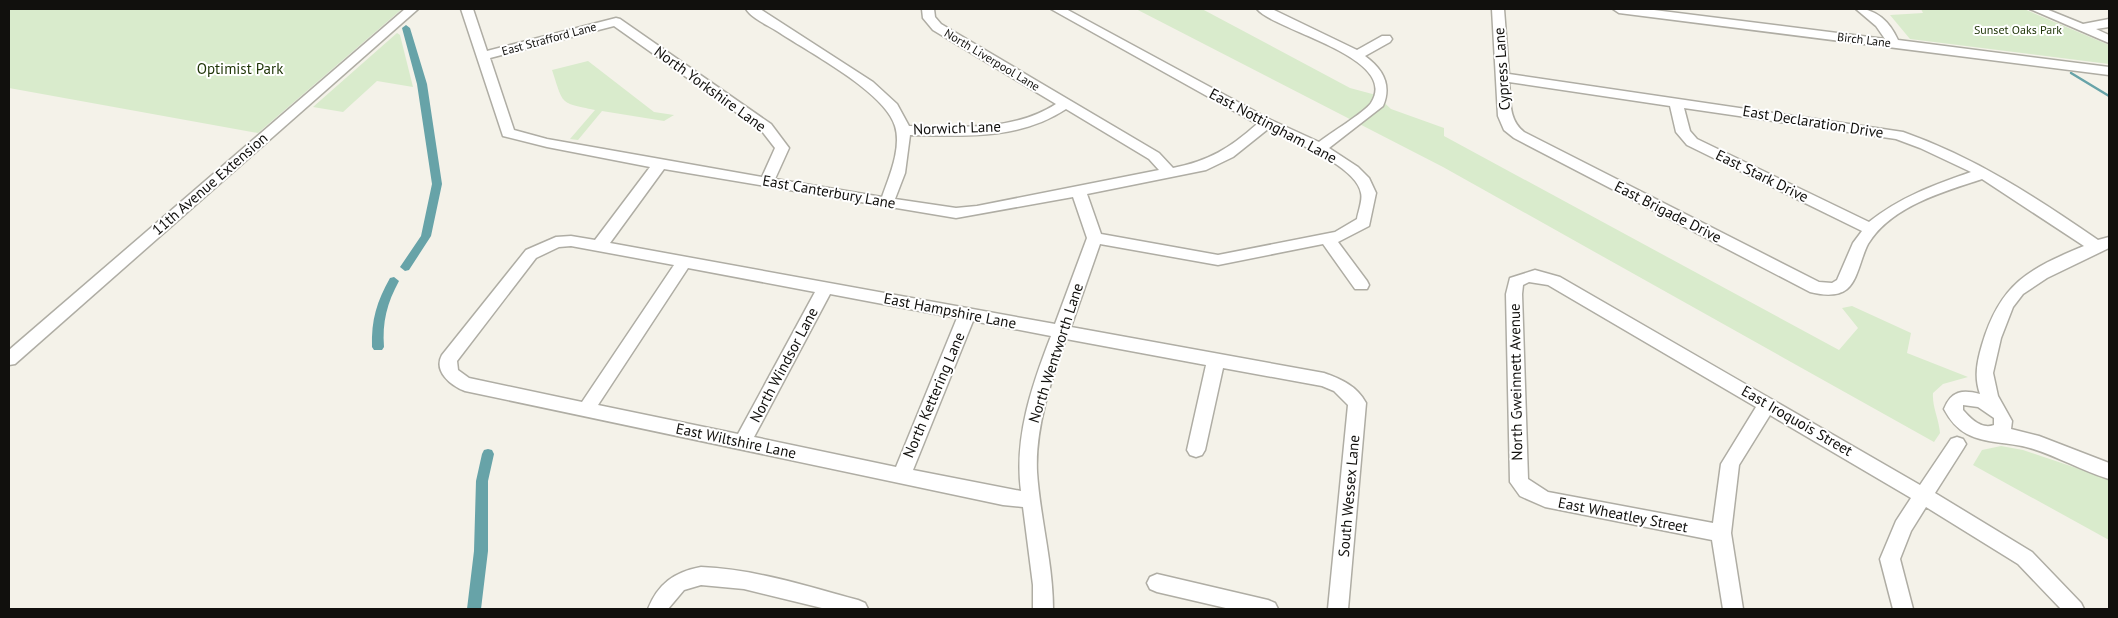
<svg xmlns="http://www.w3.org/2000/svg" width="2118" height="618" font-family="'PT Sans',sans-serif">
<rect width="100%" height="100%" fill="#f4f2e9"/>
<g fill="#d9ebcc">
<polygon points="9,9 402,9 258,133 9,88"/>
<path d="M1136,9H1202L1350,88L1376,95L1391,109L1444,128V136L1839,350L1858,328L1842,308L1852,306L1911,333L1907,353L1968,377L1943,384L1933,393C1932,407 1939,419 1940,433L1934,442L1443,167Z"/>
<polygon points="1921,9 2024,9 2109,45 2109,64 1910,39 1890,15 1923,13"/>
<polygon points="397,33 400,35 413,87 377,81 343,112 313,107"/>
<path d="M588,61L654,112L674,115L664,121L602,111L578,140L570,139L595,110C559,102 564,106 552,70Z"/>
<polygon points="2001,446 2023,450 2109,479 2109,540 1973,465 1982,450"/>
</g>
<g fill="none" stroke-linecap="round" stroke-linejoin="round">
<polyline stroke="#67a3a8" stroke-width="2.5" points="2071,73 2109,96"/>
<g fill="#67a3a8" fill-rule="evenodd">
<polygon points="406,25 410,28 427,84 442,184 431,236 409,270 405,271 400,267 421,236 432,184 417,84 402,28"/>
<path d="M394,277L399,281C387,303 382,322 384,347L382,350H374L372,347C371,320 377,301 390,278Z"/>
<polygon points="488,449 492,450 494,454 488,481 488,551 481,609 467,609 474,551 476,481 482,454 484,450"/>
</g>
<defs>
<g id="minor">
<polygon points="405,9 418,9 15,364 9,365 9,350"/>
<path d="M461,9H473L487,51L616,18L620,19L771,124L789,148L775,179L882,197C889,177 902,148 895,126C885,92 810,53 780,33C770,26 752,19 746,9H760L873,82L897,104L909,126C959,127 1012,132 1056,104L933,30L923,18L922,9H934L935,17L941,24L1159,153L1173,168C1209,161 1230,148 1257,124L1051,9H1066L1271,120L1319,142C1330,133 1364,113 1371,103C1401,57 1275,31 1257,9H1272L1357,50L1382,36H1390L1392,39L1390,42L1365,56C1383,69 1392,85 1383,106L1329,148L1358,167L1369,178L1376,193L1369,226L1338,242L1367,281L1369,285L1367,289H1355L1323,244L1218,265L1100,244L1071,327L1324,373C1341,379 1357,386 1366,403L1348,609H1328L1348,405L1334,391L1322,386L1223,368L1205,450L1202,455L1196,457L1190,455L1187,450L1206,365L1066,339C1051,380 1035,428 1037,472C1040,518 1053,563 1053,609H1033V585L1023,507L1003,505L465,391C451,386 433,371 442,355L526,250L556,237L571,236L595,240L650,167L547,147L503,136ZM614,26L761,130L775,148L762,177L547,139L514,130L490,58ZM1066,109L1149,159L1159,170L977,206L956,208L895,199L905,173L910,135C964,136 1019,140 1066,109ZM1268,129C1290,140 1357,166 1361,193C1363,200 1358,212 1357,219L1335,232L1218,255L1101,234L1087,194L1206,170L1233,157ZM664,169L956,218L1073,197L1087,238L1055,324L610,243ZM571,246L674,265L582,402L469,378L458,370L457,361L536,258L559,247ZM688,268L815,292L738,434L598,405ZM830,294L957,318L896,467L754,437ZM973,321L1051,336C1032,385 1014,437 1021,491L913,470Z"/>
<path d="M1492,9H1504L1509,74L1903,132C1974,157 2036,197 2098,240L2109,237V248L2047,278L2023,294L2013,307L2001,338L1993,373L1998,396L2012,421L2011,429L2039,436L2109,463V479C2082,471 2057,456 2030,448C2010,442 1986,444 1967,434C1956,428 1950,420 1944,409C1951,391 1962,389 1980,394C1974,377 1977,362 1982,345C2000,284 2028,269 2084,246L1982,179C1943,192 1891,206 1868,244C1861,257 1858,280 1847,289C1837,297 1822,295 1810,292L1514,138L1504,130L1498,116ZM1509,82L1670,106L1676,132L1687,145L1862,231L1853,243L1837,280L1832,283L1819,282L1524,132C1508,119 1511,101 1509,82ZM1684,108L1896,139L1920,148L1971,172C1934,185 1900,197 1869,222L1697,139L1690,131ZM1963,405L1978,407L1994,418V425C1982,430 1971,419 1963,410Z"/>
<path d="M1613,9H1646L1885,39L1876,26L1856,9C1876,8 1890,22 1898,40L2109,67V75L1619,13Z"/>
<polygon points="2030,9 2046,9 2083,24 2109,19 2109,27 2096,29 2109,35 2109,43"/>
<path d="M1535,270L1560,277L1920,485L1951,439L1957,437L1963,439L1966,444L1963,449L1935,493L2032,552L2081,603L2084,609H2061L2018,564L1926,507L1911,531L1900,559L1913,609H1893L1880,559L1896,521L1911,498L1770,415L1739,465L1731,533L1743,609H1723L1712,540L1545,507L1520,496L1510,482L1506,294L1510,278ZM1529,282L1548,285L1756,407L1721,464L1713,523L1548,492L1528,479L1522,294L1523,285Z"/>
<path d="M701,567C754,569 806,586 858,600L865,603L868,609H826L744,589L701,585L684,590L668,609H648C658,584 674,572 701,567Z"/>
<polygon points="1157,574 1268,600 1275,603 1278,609 1230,609 1157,592 1150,589 1147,583 1150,577"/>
</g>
</defs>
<use href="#minor" stroke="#afada4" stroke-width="3"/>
<use href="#minor" fill="#fff" fill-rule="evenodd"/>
</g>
<g text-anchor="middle" stroke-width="4" stroke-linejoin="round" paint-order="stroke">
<g font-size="12" fill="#1d3305" stroke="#fff">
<text x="2018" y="34">Sunset Oaks Park</text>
</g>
<g font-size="12" fill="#11100d" stroke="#fff">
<text transform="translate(549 39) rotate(-15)" y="4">East Strafford Lane</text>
<text transform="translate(1864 40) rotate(7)" y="4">Birch Lane</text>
<text transform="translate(992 60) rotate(31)" y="4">North Liverpool Lane</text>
</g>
<g font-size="15" fill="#1d3305" stroke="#fff">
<text x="240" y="74">Optimist Park</text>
</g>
<g font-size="15" fill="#11100d" stroke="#fff">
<text transform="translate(1502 69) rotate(-94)" y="5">Cypress Lane</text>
<text transform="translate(710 89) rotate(36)" y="5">North Yorkshire Lane</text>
<text transform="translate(1813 122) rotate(9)" y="5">East Declaration Drive</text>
<text transform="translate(1273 126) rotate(28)" y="5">East Nottingham Lane</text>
<text transform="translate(957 128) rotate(-2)" y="5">Norwich Lane</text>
<text transform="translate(1762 176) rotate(26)" y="5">East Stark Drive</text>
<text transform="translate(210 184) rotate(-41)" y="5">11th Avenue Extension</text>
<text transform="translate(829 192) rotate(10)" y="5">East Canterbury Lane</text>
<text transform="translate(1668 212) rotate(27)" y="5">East Brigade Drive</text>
<text transform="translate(950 311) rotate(11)" y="5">East Hampshire Lane</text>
<text transform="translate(1056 353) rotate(-72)" y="5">North Wentworth Lane</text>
<text transform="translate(784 365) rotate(-62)" y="5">North Windsor Lane</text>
<text transform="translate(1516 382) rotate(-91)" y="5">North Gweinnett Avenue</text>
<text transform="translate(934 395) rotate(-67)" y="5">North Kettering Lane</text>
<text transform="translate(1797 421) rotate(30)" y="5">East Iroquois Street</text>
<text transform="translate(736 441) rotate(12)" y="5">East Wiltshire Lane</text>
<text transform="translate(1349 496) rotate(-85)" y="5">South Wessex Lane</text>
<text transform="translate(1623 515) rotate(11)" y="5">East Wheatley Street</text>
</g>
</g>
<rect width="2118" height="618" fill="none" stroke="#11100d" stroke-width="20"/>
</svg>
